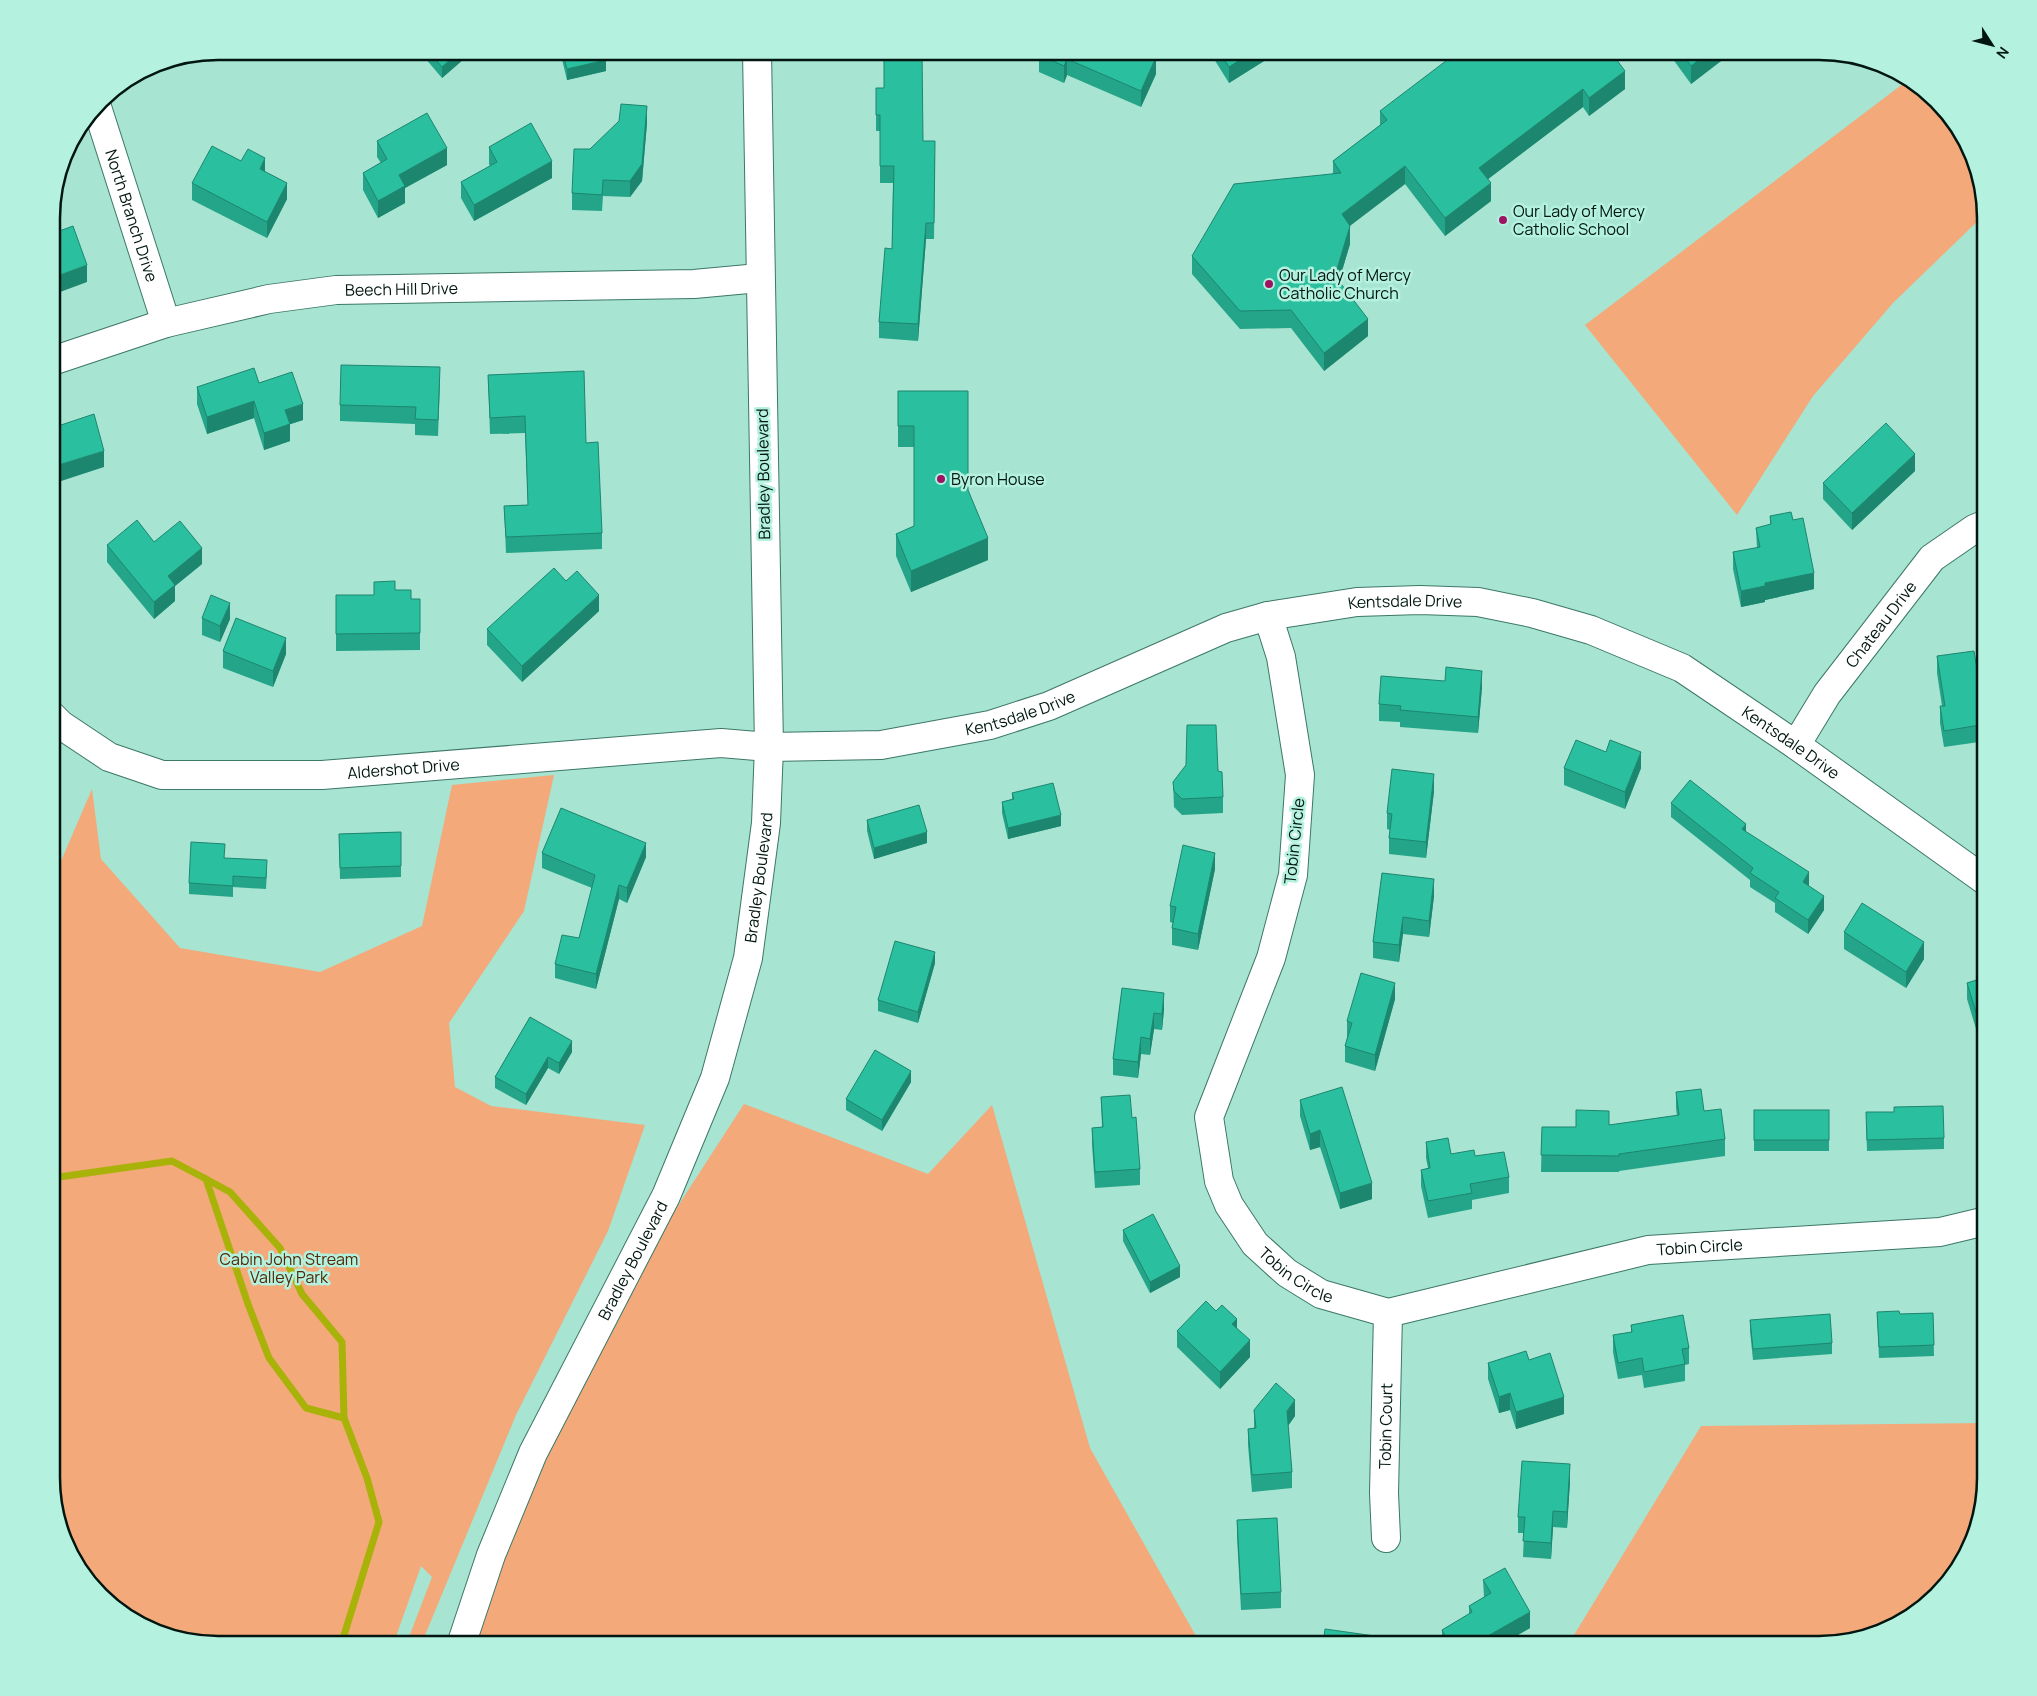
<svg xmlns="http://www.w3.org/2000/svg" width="2037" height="1696" font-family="Manrope,sans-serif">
<rect width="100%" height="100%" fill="#a7e4d1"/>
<g fill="#f3a979">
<polygon points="1908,80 1929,93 1973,154 1985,214 1893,303 1813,396 1737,515 1585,325"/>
<polygon points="554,775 524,911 449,1023 455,1087 491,1106 645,1125 608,1231 516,1415 421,1645 406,1645 432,1577 421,1566 393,1645 217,1645 154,1632 108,1603 68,1552 52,1489 52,882 92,789 101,859 180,948 320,972 422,926 452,785"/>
<polygon points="744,1104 928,1174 992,1105 1090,1448 1201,1645 461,1645 595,1334"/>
<polygon points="1986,1423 1986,1479 1973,1542 1944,1588 1883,1632 1819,1645 1568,1645 1701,1426"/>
</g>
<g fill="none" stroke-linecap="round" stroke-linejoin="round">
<g stroke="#a9b209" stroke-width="7">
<polyline points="52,1178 172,1161 206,1179 230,1192 280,1248 302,1294 342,1342 344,1418 367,1478 379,1522 341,1645"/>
<polyline points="206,1179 248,1304 269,1358 306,1408 344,1418"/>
</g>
<defs>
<g id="minor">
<path id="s1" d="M97,107L166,323"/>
<path id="s2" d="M52,361L166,323L269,299L336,290L694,284L759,278"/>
<path id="s3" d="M1268,616L1281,657L1300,775L1293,875L1271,958L1209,1117L1219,1181L1229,1205L1255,1244L1287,1273L1321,1294L1388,1313L1648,1250L1940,1232L1986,1221"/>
<path id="s4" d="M52,716L61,725L109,757L162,775H322L721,743L769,747L881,745L990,725L1049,706L1226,628L1268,616L1357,602L1420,600L1478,602L1532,613L1591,630L1682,668L1796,745L1986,881"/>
<path id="s5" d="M1796,745L1827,694L1932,558L1974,529L1986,524"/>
<path id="s6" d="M1386,1538L1384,1493L1388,1313"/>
</g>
<g id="major">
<path id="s7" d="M461,1645L491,1555L533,1453L666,1196L715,1078L748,958L766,823L769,747L757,51"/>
</g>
</defs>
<use href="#minor" stroke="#3d7767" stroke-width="30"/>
<use href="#major" stroke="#3d7767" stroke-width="30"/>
<use href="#minor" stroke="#fff" stroke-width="28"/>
<use href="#major" stroke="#fff" stroke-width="28"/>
</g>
<g fill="#24a488">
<polygon points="419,51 472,51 472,52 442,78"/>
<polygon points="560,51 605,51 606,71 567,80"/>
<polygon points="1041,51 1156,74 1141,107 1067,75 1064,83 1039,72 1039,55"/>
<polygon points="1209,51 1280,51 1229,83"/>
<polygon points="1667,51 1734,51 1691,84"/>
<polygon points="1618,62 1625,89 1589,116 1583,107 1488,179 1491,201 1445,236 1405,184 1350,225 1350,244 1339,281 1368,336 1324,371 1291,328 1240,329 1192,274 1192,256 1333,173 1333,161 1380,125 1380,111"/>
<polygon points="876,88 923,141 935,158 934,239 926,239 918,341 879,338 879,322 892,249 893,183 880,183 880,131 876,131"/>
<polygon points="647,123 642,181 630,197 603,196 602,211 572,210 572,193 590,149"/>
<polygon points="377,141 447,165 405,188 405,203 378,218 363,190 363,173 381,163 377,157"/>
<polygon points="489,147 552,178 474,221 461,198 461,182 490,166 489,164"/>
<polygon points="241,161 265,171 287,199 267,238 192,200 192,183"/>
<polygon points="488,375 586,443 602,533 602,549 506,553 504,506 528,505 525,433 490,434"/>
<polygon points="259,383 303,420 290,424 290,441 264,450 254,418 207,434 197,404 197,387"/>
<polygon points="440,384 438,436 415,435 415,424 340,421 340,405"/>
<polygon points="898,391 968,490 988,560 911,592 896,556 896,534 914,526 914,447 898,447"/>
<polygon points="1915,471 1852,530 1823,499 1823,483"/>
<polygon points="1770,516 1793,520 1814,589 1765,600 1765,602 1741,607 1733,569 1733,552 1757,548 1756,528 1770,525"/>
<polygon points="154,542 202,564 175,586 175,601 154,619 107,562 107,545"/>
<polygon points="395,590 411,599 420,599 420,650 336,651 336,595 374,595"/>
<polygon points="599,611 522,682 487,645 487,629"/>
<polygon points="202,618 230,619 220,642 202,635"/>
<polygon points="223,651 286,654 273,687 223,668"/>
<polygon points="1937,656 1986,724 1986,741 1944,747 1940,723 1940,706 1942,706 1937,673"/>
<polygon points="1445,681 1482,687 1478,733 1400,727 1400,722 1379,721 1379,704"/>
<polygon points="1564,768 1641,768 1625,809 1564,785"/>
<polygon points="1218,771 1223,797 1223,813 1182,815 1174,807 1173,782"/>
<polygon points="1434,791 1426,858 1389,854 1389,838 1390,830 1387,829 1387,813"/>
<polygon points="1012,793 1061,826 1008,839 1002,813 1002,802 1012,799"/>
<polygon points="1671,803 1746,832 1809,886 1824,910 1808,934 1775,912 1775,903 1750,887 1750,880 1671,817"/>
<polygon points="867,820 927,843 874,859 867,831"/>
<polygon points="401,832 401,877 340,879 339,834"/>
<polygon points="542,853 646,857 627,903 619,899 596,989 555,978 555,964 579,938 592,888 542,868"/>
<polygon points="225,858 267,871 266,889 233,887 233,897 189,894 189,883"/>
<polygon points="1215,869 1198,950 1172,945 1172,928 1173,923 1170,922 1170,906"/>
<polygon points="1382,873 1434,896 1429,937 1403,934 1399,962 1373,958 1373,942"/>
<polygon points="1844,932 1924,959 1906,988 1844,949"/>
<polygon points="935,963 918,1023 878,1011 878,1000"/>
<polygon points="1986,977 1986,1062 1967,999 1967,983"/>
<polygon points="1122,988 1164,1009 1162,1030 1154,1029 1150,1055 1141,1054 1138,1078 1113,1075 1113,1059"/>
<polygon points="1395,999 1375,1071 1345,1062 1345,1046 1347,1038 1347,1021"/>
<polygon points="530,1017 572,1052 559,1074 548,1068 526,1105 495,1088 495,1077"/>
<polygon points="911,1082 882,1131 846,1110 846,1099"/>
<polygon points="1676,1092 1704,1111 1725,1139 1725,1156 1619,1171 1619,1172 1541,1172 1542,1127 1576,1127 1609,1125 1677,1116 1676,1108"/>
<polygon points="1101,1097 1132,1118 1140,1169 1140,1185 1095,1188 1092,1144 1092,1128 1102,1127"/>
<polygon points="1300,1100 1372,1199 1340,1209 1320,1147 1310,1150 1300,1116"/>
<rect x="1754" y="1110" width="75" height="41"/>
<polygon points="1866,1123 1944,1138 1944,1149 1867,1151"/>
<polygon points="1426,1142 1451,1154 1475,1156 1509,1177 1509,1193 1472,1200 1472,1209 1428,1218 1421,1186 1421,1170 1428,1168 1426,1158"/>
<polygon points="1123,1230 1180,1277 1150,1293 1123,1241"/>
<polygon points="1216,1311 1237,1328 1250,1357 1220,1389 1177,1347 1177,1331"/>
<polygon points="1877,1312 1900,1314 1933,1313 1934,1356 1879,1358"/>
<polygon points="1750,1320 1832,1343 1832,1354 1753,1360 1750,1331"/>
<polygon points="1631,1325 1689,1348 1689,1364 1685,1365 1685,1381 1644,1388 1642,1375 1618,1379 1613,1352 1613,1335 1631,1332"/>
<polygon points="1529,1360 1564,1414 1516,1429 1510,1410 1499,1413 1488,1379 1488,1363"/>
<polygon points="1254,1410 1295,1416 1288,1426 1292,1472 1292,1488 1252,1492 1248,1445 1248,1429 1254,1428"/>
<polygon points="1570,1481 1567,1528 1553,1527 1551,1559 1523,1557 1524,1533 1518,1533 1518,1517"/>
<polygon points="1237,1520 1281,1592 1281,1608 1241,1610 1237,1537"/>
<polygon points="1483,1580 1530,1628 1501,1645 1442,1645 1442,1630 1469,1614 1469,1606 1484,1597"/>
</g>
<g fill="#1d866f">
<polygon points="460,51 472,51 472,52 442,78 442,67"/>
<polygon points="1254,51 1280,51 1229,83 1229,67"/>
<polygon points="1609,51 1632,51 1609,68"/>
<polygon points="1711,51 1734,51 1691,84 1691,66"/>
<polygon points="1156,57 1156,74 1141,107 1141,91"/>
<polygon points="1067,59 1067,75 1064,83 1064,66"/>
<polygon points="606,60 606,71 567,80 567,69"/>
<polygon points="1625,71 1625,89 1589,116 1589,98"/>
<polygon points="1583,89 1583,107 1479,186 1479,168"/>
<polygon points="647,106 647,123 642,181 630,197 630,181"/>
<polygon points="447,148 447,165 405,188 405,203 378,218 378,201 399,175"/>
<polygon points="265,158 265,174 260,169"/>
<polygon points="552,161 552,178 474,221 474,205"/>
<polygon points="1405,166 1405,184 1342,232 1342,214"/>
<polygon points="287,183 287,199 267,238 267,222"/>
<polygon points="1491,183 1491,201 1445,236 1445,218"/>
<polygon points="926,223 926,239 918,341 918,324"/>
<polygon points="1350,226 1350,244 1335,294 1335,276"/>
<polygon points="87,265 87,282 52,295 52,278"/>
<polygon points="1368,319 1368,336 1324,371 1324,353"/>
<polygon points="254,401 254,418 207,434 207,417"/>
<polygon points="303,404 303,420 285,426 285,410"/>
<polygon points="290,424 290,441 264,450 264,433"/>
<polygon points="104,451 104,467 52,484 52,467"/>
<polygon points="1915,454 1915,471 1852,530 1852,513"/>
<polygon points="988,538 988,560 911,592 911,571"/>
<polygon points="202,548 202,564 175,586 175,601 154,619 154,602 168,576"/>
<polygon points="1814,573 1814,589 1765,600 1765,602 1741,607 1741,591 1765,583"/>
<polygon points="599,595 599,611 522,682 522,666"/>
<polygon points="230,603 230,619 220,642 220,626"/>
<polygon points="286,638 286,654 273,687 273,671"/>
<polygon points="1482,671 1482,687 1478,733 1478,717"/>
<polygon points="1641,752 1641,768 1625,809 1625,792"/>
<polygon points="1434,774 1434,791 1426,858 1426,842"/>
<polygon points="1061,815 1061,826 1008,839 1008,828"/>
<polygon points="1746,824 1746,838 1742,829"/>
<polygon points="927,832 927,843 874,859 874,848"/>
<polygon points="646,843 646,857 627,903 627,888"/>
<polygon points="1215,853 1215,869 1198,950 1198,934"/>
<polygon points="1809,872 1809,886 1803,882"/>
<polygon points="1434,879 1434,896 1429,937 1429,921"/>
<polygon points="619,885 619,899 596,989 596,974"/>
<polygon points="1824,896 1824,910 1808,934 1808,920"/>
<polygon points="1403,917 1403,934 1399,962 1399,945"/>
<polygon points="1924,942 1924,959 1906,988 1906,972"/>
<polygon points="935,952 935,963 918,1023 918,1012"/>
<polygon points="1395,983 1395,999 1375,1071 1375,1055"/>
<polygon points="1164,993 1164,1009 1162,1030 1162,1014"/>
<polygon points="1154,1013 1154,1029 1150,1055 1150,1039"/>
<polygon points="1141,1037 1141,1054 1138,1078 1138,1062"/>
<polygon points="572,1041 572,1052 559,1074 559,1063"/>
<polygon points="548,1057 548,1068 526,1105 526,1094"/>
<polygon points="911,1071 911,1082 882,1131 882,1120"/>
<polygon points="1320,1130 1320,1147 1310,1150 1310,1134"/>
<polygon points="1372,1183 1372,1199 1340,1209 1340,1193"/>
<polygon points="1180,1266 1180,1277 1150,1293 1150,1282"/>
<polygon points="1237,1319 1237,1336 1232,1324"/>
<polygon points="1250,1340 1250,1357 1220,1389 1220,1372"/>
<polygon points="1510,1393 1510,1410 1499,1413 1499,1397"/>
<polygon points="1564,1397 1564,1414 1516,1429 1516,1412"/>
<polygon points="1295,1400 1295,1416 1287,1427 1287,1411"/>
<polygon points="1570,1464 1570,1481 1567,1528 1567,1512"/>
<polygon points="1553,1511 1553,1527 1551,1559 1551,1543"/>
<polygon points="1530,1612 1530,1628 1501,1645 1472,1645"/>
</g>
<g fill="#2abf9e" stroke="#1d866f">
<polygon points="428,51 460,51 442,67"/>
<polygon points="562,51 605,51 606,60 567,69"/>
<polygon points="884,51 922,51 923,141 935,141 934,223 926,223 918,324 879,322 885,248 892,249 894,166 880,166 880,115 876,115 876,88 884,88"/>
<polygon points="1041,51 1142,51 1156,57 1141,91 1067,59 1064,66 1039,55"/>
<polygon points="1219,51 1254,51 1229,67"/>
<polygon points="1459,51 1610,51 1625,71 1589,98 1583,89 1479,168 1491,183 1445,218 1405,166 1342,214 1350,226 1335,276 1368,319 1324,353 1291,310 1240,311 1192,256 1234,184 1341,173 1333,161 1387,120 1380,111"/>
<polygon points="1680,51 1711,51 1691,66"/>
<polygon points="621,104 647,106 642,164 630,181 603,180 602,195 572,193 574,149 590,149 619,121"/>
<polygon points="427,113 447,148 399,175 405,186 378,201 363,173 387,159 377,141"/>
<polygon points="531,123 552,161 474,205 461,182 497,162 489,147"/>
<polygon points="212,146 241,161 248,149 265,158 260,169 287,183 267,222 192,183"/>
<polygon points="73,226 87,265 52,278 52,227 54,233"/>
<polygon points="341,365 440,367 438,420 415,419 416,407 340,405"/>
<polygon points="254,368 259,383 292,372 303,404 285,410 290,424 264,433 254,401 207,417 197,387"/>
<polygon points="584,371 586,443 598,442 602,533 506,537 504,506 528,505 525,416 490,418 488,375"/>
<polygon points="898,391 968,391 968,490 988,538 911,571 896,534 914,526 914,426 898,426"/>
<polygon points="94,414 104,451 52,467 52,428"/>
<polygon points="1886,423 1915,454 1852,513 1823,483"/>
<polygon points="1791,512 1793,520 1803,518 1814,573 1765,583 1765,586 1741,591 1733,552 1760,547 1756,528 1771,524 1770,516"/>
<polygon points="137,520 154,542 180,521 202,548 168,576 175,585 154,602 107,545"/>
<polygon points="554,568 566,581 577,571 599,595 522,666 487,629"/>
<polygon points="395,581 395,590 411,590 411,599 420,599 420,633 336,634 336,595 374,595 374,582"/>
<polygon points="211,595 230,603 220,626 202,618"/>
<polygon points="236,618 286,638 273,671 223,651"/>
<polygon points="1974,651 1986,724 1944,731 1940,706 1945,706 1937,656"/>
<polygon points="1446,667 1482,671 1478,717 1400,710 1401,706 1379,704 1381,676 1445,681"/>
<polygon points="1187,725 1216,725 1218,771 1222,772 1223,797 1182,799 1174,791 1173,782 1186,765"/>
<polygon points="1576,740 1606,752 1610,740 1641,752 1625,792 1564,768"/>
<polygon points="1392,769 1434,774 1426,842 1389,838 1392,814 1387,813"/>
<polygon points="1690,780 1746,824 1742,829 1809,872 1803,882 1824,896 1808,920 1775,898 1779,892 1750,873 1753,868 1671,803"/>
<polygon points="1053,783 1061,815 1008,828 1002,802 1014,799 1012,793"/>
<polygon points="919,805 927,832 874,848 867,820"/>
<polygon points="561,808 646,843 627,888 619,885 596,974 555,964 562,935 579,938 595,875 542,853"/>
<polygon points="401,832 401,866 340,868 339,834"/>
<polygon points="191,842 225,844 224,858 267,860 266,878 233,876 233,886 189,883"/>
<polygon points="1183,845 1215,853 1198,934 1172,928 1176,907 1170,906"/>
<polygon points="1382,873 1434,879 1429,921 1403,917 1399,945 1373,942"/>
<polygon points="1862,903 1924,942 1906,972 1844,932"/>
<polygon points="895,941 935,952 918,1012 878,1000"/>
<polygon points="1361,973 1395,983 1375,1055 1345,1046 1352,1023 1347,1021"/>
<polygon points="1986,977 1986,1045 1967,983"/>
<polygon points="1122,988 1164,993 1162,1014 1154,1013 1150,1039 1141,1037 1138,1062 1113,1059"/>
<polygon points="530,1017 572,1041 559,1063 548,1057 526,1094 495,1077"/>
<polygon points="875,1050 911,1071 882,1120 846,1099"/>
<polygon points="1342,1087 1372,1183 1340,1193 1320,1130 1310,1134 1300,1100"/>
<polygon points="1701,1089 1704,1111 1721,1109 1725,1139 1619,1154 1619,1156 1541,1155 1542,1127 1576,1127 1576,1110 1609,1111 1609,1125 1679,1115 1676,1092"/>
<polygon points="1130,1095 1132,1118 1136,1117 1140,1169 1095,1172 1092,1128 1103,1127 1101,1097"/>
<polygon points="1943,1106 1944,1138 1867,1140 1866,1112 1894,1112 1894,1107"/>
<rect x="1754" y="1110" width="75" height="30"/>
<polygon points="1448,1138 1451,1154 1474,1150 1475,1156 1504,1152 1509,1177 1470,1184 1472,1193 1428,1201 1421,1170 1430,1168 1426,1142"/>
<polygon points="1153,1214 1180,1266 1150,1282 1123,1230"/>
<polygon points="1206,1301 1216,1311 1222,1305 1237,1319 1232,1324 1250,1340 1220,1372 1177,1331"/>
<polygon points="1899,1311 1900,1314 1933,1313 1934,1345 1879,1347 1877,1312"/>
<polygon points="1830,1314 1832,1343 1753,1349 1750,1320"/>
<polygon points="1683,1315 1689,1348 1682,1349 1685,1364 1644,1372 1642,1358 1618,1363 1613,1335 1632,1332 1631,1325"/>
<polygon points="1526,1351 1529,1360 1550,1353 1564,1397 1516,1412 1510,1393 1499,1397 1488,1363"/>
<polygon points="1276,1383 1295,1400 1287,1411 1292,1472 1252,1475 1248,1429 1256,1428 1254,1410"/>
<polygon points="1522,1461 1570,1464 1567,1512 1553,1511 1551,1543 1523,1541 1525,1517 1518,1517"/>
<polygon points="1277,1518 1281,1592 1241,1594 1237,1520"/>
<polygon points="1505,1568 1530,1612 1472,1645 1450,1645 1442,1630 1472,1612 1469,1606 1491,1593 1483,1580"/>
<polygon points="1325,1629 1382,1637 1381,1645 1323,1645"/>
</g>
<g fill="#9d1261" stroke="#b4f1de" stroke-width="2">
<circle cx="1503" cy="220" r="5"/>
<circle cx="1269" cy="284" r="5"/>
<circle cx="941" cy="479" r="5"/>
</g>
<g text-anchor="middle" stroke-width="5" stroke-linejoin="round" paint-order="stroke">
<g font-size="16" fill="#011610" stroke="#b4f1de" text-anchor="start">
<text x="1513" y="217">Our Lady of Mercy<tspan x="1513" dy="18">Catholic School</tspan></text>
<text x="1279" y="281">Our Lady of Mercy<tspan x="1279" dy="18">Catholic Church</tspan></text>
<text x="951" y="485">Byron House</text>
</g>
<g font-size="16" fill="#011610" stroke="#b4f1de">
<text dy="6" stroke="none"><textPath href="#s1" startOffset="114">North Branch Drive</textPath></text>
<text dy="6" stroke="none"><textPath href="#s2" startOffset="359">Beech Hill Drive</textPath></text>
<text transform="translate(763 474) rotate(-91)" y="6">Bradley Boulevard</text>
<text dy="6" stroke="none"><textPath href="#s4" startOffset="1395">Kentsdale Drive</textPath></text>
<text dy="6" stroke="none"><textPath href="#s5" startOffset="148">Chateau Drive</textPath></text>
<text dy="6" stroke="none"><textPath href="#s4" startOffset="990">Kentsdale Drive</textPath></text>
<text dy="6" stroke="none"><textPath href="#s4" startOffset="1815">Kentsdale Drive</textPath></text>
<text dy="6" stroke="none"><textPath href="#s4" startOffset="368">Aldershot Drive</textPath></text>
<text transform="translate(1294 841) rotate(-84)" y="6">Tobin Circle</text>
<text dy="6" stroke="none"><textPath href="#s7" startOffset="828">Bradley Boulevard</textPath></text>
<text dy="6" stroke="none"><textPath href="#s3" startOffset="1129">Tobin Circle</textPath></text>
<text dy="6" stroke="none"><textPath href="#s7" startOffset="422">Bradley Boulevard</textPath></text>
<text dy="6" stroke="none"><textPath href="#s3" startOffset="709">Tobin Circle</textPath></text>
<text dy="6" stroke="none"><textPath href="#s6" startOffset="112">Tobin Court</textPath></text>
</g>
<g font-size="16" fill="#532806" stroke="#b4f1de">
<text x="289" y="1265">Cabin John Stream<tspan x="289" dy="18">Valley Park</tspan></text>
</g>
</g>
<path d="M0 0H2037V1696H0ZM218 60H1819A158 158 0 0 1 1977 218V1478A158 158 0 0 1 1819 1636H218A158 158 0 0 1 60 1478V218A158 158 0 0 1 218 60Z" fill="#b4f1de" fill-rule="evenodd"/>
<path fill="none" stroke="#011610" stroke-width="2.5" d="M218 60H1819A158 158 0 0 1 1977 218V1478A158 158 0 0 1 1819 1636H218A158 158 0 0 1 60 1478V218A158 158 0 0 1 218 60Z"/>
<g transform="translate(1992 45) rotate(126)" stroke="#b4f1de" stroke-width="4" paint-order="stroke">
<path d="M0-4L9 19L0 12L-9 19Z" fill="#011610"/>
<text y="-8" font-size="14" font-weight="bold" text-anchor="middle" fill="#011610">N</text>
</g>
</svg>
